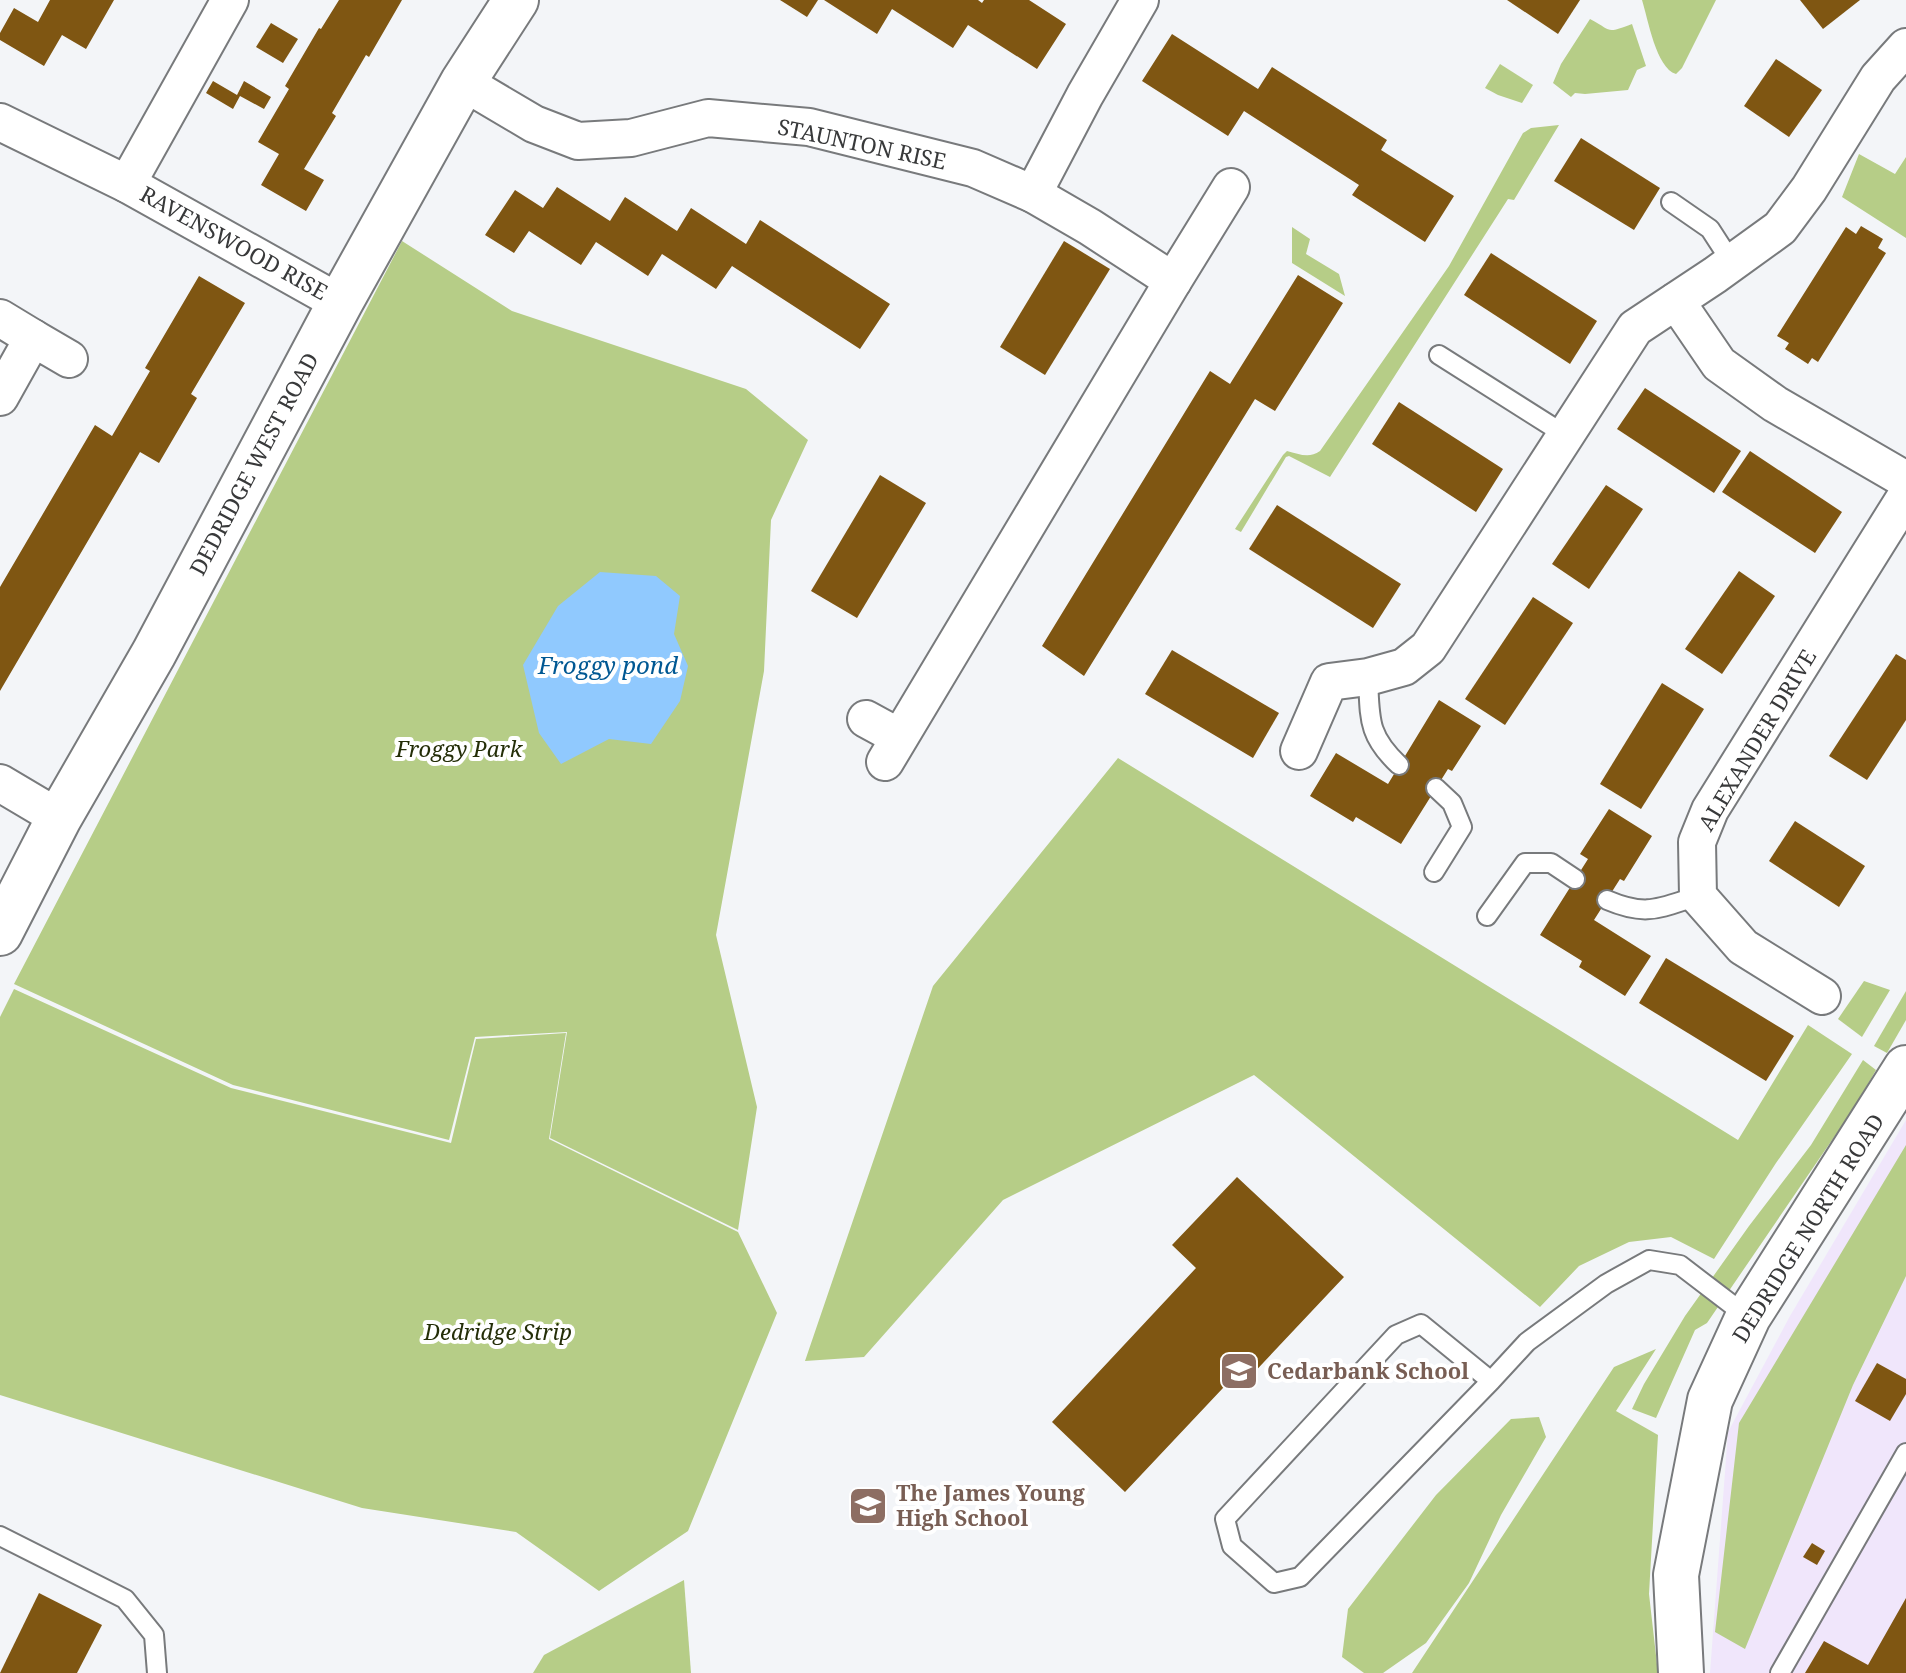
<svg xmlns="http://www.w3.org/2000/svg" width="1906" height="1673" font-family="'Noto Serif',serif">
<rect width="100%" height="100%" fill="#f3f5f8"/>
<polygon fill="#f0e6fb" points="1906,1120 1906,1673 1710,1673 1728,1432 1790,1316"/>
<g fill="#b6cd87">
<path d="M1642,0H1716L1682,68L1676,74C1656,68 1648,19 1642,0Z"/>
<path d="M1590,19C1613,31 1605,34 1632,24L1646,66L1637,70L1628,90L1585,94L1575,93L1571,97L1553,83L1561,64Z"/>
<polygon points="1500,64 1533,85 1522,103 1498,95 1485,88"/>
<path d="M1559,125L1514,200L1508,199L1330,477L1289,456L1286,457L1241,532L1235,529L1283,455L1287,451C1299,454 1309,459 1320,451L1449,266L1523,133L1531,128Z"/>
<polygon points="1859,154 1895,174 1906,157 1906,238 1842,197"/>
<polygon points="1292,227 1310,239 1306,254 1339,274 1345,296 1292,263"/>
<polygon points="402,241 512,311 746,389 808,440 771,520 764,671 716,935 757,1107 738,1230 550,1138 567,1032 475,1037 449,1140 233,1085 14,984"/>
<polygon points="1118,758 1738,1140 1808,1025 1852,1054 1776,1163 1714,1259 1671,1237 1629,1242 1579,1266 1540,1307 1254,1075 1003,1200 864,1357 805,1361 933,986"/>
<polygon points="1864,981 1890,990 1862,1037 1838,1019"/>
<polygon points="14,989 231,1088 451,1143 476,1039 566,1033 549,1139 738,1232 777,1313 688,1531 599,1591 516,1532 362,1508 0,1395 0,1017"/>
<polygon points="1906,991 1906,1020 1887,1053 1874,1046"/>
<polygon points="1863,1060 1876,1070 1856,1105 1707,1323 1695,1330 1656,1418 1632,1409 1644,1384 1685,1316 1749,1226 1811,1145"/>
<polygon points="1906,1145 1906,1276 1853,1385 1745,1649 1715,1632 1739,1423"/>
<polygon points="1656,1349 1616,1411 1658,1435 1649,1594 1658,1673 1412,1673 1614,1367"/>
<polygon points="1539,1417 1546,1437 1501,1515 1469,1583 1426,1643 1383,1673 1364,1673 1342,1657 1348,1609 1436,1495 1511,1419"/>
<polygon points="684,1580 691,1673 533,1673 544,1655"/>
</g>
<polygon fill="#90c9fe" points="600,572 656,576 680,596 674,634 688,666 680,701 651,744 609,739 561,764 539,733 523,665 558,606"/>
<g fill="#7f5612">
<polygon points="50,0 114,0 86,49 62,35 44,66 0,40 0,33 14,8 38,22"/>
<polygon points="339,0 402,0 369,57 366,55 332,113 336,116 304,169 324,180 306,211 261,185 279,154 258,142 289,89 285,86 319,28 321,29"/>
<polygon points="780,0 818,0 807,17"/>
<polygon points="824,0 978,0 982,3 984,0 1029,0 1066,24 1037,69 968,25 953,48 892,9 877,34"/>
<polygon points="1507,0 1580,0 1558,34"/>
<polygon points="1800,0 1860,0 1823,29"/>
<polygon points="271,23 298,39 283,63 256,47"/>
<polygon points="1172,34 1258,89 1272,67 1387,140 1381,150 1454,196 1425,242 1352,195 1359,185 1244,111 1228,136 1142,81"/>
<polygon points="1776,59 1822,90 1789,137 1744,106"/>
<polygon points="213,81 237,95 244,81 271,97 264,109 240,96 233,109 206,93"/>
<polygon points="1581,138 1660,188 1634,230 1554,181"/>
<polygon points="557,187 610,221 625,197 677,231 691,208 746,244 760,220 890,304 860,349 732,266 716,289 662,254 648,276 596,242 581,265 529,231 514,253 485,235 515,190 543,208"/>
<polygon points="1861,226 1883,239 1878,248 1886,253 1818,362 1812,358 1808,364 1785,349 1789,343 1777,336 1846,227 1856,234"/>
<polygon points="1064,241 1110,269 1045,375 1000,347"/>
<polygon points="1491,253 1597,321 1570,364 1464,295"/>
<polygon points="1298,275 1343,303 1275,411 1255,399 1084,676 1042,646 1210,371 1230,384"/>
<polygon points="199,276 245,303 191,394 197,398 159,463 140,452 0,691 0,587 95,425 112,436 150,371 145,368"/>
<polygon points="1645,388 1741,451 1714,493 1617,429"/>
<polygon points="1399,402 1503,469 1476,512 1372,444"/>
<polygon points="1750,451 1842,512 1815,553 1722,492"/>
<polygon points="880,475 926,503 857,618 811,591"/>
<polygon points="1606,485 1643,509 1589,589 1552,564"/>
<polygon points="1277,505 1401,584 1373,628 1249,549"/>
<polygon points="1739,571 1775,596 1722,674 1685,649"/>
<polygon points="1533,597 1573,623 1505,725 1465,699"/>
<polygon points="1172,650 1279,713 1253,758 1145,694"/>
<polygon points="1896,654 1906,660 1906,720 1867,780 1829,756"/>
<polygon points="1662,683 1704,709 1641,809 1600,784"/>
<polygon points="1439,700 1481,726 1452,771 1448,769 1401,844 1356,817 1353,822 1310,796 1336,753 1388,784"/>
<polygon points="1609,809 1652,836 1624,881 1620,879 1594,920 1651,956 1625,996 1579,967 1582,961 1540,935 1588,859 1580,854"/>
<polygon points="1795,821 1865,866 1839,907 1769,861"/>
<polygon points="1666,958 1794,1036 1766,1081 1639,1003"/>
<polygon points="1237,1177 1344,1277 1247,1380 1239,1371 1125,1492 1052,1422 1196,1268 1172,1245"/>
<polygon points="1877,1363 1906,1379 1906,1394 1890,1421 1855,1401"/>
<polygon points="1812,1543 1825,1551 1817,1565 1803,1557"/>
<polygon points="39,1593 102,1625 77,1673 0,1673"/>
<polygon points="1906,1598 1906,1673 1805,1673 1824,1641 1868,1665"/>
</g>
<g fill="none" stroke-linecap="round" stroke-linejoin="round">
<defs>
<g id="service">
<polyline points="1671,202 1710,229 1732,263"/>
<polyline points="1439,355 1567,436"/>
<path d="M1368,677C1370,718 1367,735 1399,765"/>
<polyline points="1434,872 1462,827 1452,803 1436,788"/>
<path d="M1607,900C1647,917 1659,908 1698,896"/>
<polyline points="1487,916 1525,863 1551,863 1575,879"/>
<polyline points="1491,1381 1421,1324 1396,1335 1225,1519 1232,1546 1274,1583 1300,1577 1491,1381 1527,1342 1606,1284 1649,1260 1680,1265 1748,1317"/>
<polyline points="0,1536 125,1599 154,1635 157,1673"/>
<polyline points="1780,1673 1906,1453"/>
</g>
<g id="minor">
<polyline points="463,82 534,124 578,141 631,138 708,118 809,127 973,168 1033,194 1090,227 1173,281 1231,187"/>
<polyline points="0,122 127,184 340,303"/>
<polyline points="127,184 230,0"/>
<polyline points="1033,194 1085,95 1140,0"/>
<polyline points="1676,301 1719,364 1775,404 1906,480"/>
<polyline points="0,318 33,338"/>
<polyline points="0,397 33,338 69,359"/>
<polyline points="866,719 899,737"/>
<polyline points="1299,751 1329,682 1368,677 1404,667 1428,648 1635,328 1715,275 1780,228 1809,189 1878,78 1906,47"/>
<polyline points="885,762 1173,281"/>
<polyline points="0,783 59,818"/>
<polyline points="1822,996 1743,947 1698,896 1697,842 1710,810 1906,496"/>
</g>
<g id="tertiary">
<polyline points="0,933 59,818 154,653 340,303 463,82 516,0"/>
<polyline points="1681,1673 1676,1575 1710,1400 1748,1317 1906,1068"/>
</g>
</defs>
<use href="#service" stroke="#787a7c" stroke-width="22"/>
<use href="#minor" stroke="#787a7c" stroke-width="40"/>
<use href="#tertiary" stroke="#787a7c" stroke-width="48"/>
<use href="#service" stroke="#fff" stroke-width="18"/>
<use href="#minor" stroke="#fff" stroke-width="36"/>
<use href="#tertiary" stroke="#fff" stroke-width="44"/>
</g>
<defs>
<symbol id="school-square" viewBox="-11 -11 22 22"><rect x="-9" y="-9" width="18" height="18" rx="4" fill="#8d6e63" stroke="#fff"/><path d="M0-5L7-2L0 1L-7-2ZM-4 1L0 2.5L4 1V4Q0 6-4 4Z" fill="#fff"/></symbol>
</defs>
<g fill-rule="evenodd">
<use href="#school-square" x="1217" y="1349" width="44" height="44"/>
<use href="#school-square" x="846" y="1484" width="44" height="44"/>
</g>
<g text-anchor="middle" stroke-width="8" stroke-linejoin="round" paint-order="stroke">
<g font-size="22" fill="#38393a" stroke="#fff">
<text transform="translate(862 144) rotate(12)" y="8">STAUNTON RISE</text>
<text transform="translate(234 243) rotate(29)" y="8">RAVENSWOOD RISE</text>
<text transform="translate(254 464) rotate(-62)" y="8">DEDRIDGE WEST ROAD</text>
<text transform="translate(1757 740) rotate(-59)" y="8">ALEXANDER DRIVE</text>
<text transform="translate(1808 1228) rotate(-58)" y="8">DEDRIDGE NORTH ROAD</text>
</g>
<g font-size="22" font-style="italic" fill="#242e08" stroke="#fff">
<text x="459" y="757">Froggy Park</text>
<text x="498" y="1340">Dedridge Strip</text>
</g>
<g font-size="22" font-weight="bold" fill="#785e54" stroke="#fff" text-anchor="start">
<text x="1267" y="1379">Cedarbank School</text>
<text x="896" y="1501">The James Young<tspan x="896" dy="25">High School</tspan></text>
</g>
<g font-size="24" font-style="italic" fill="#005893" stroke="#fff">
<text x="608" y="674">Froggy pond</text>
</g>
</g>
</svg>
